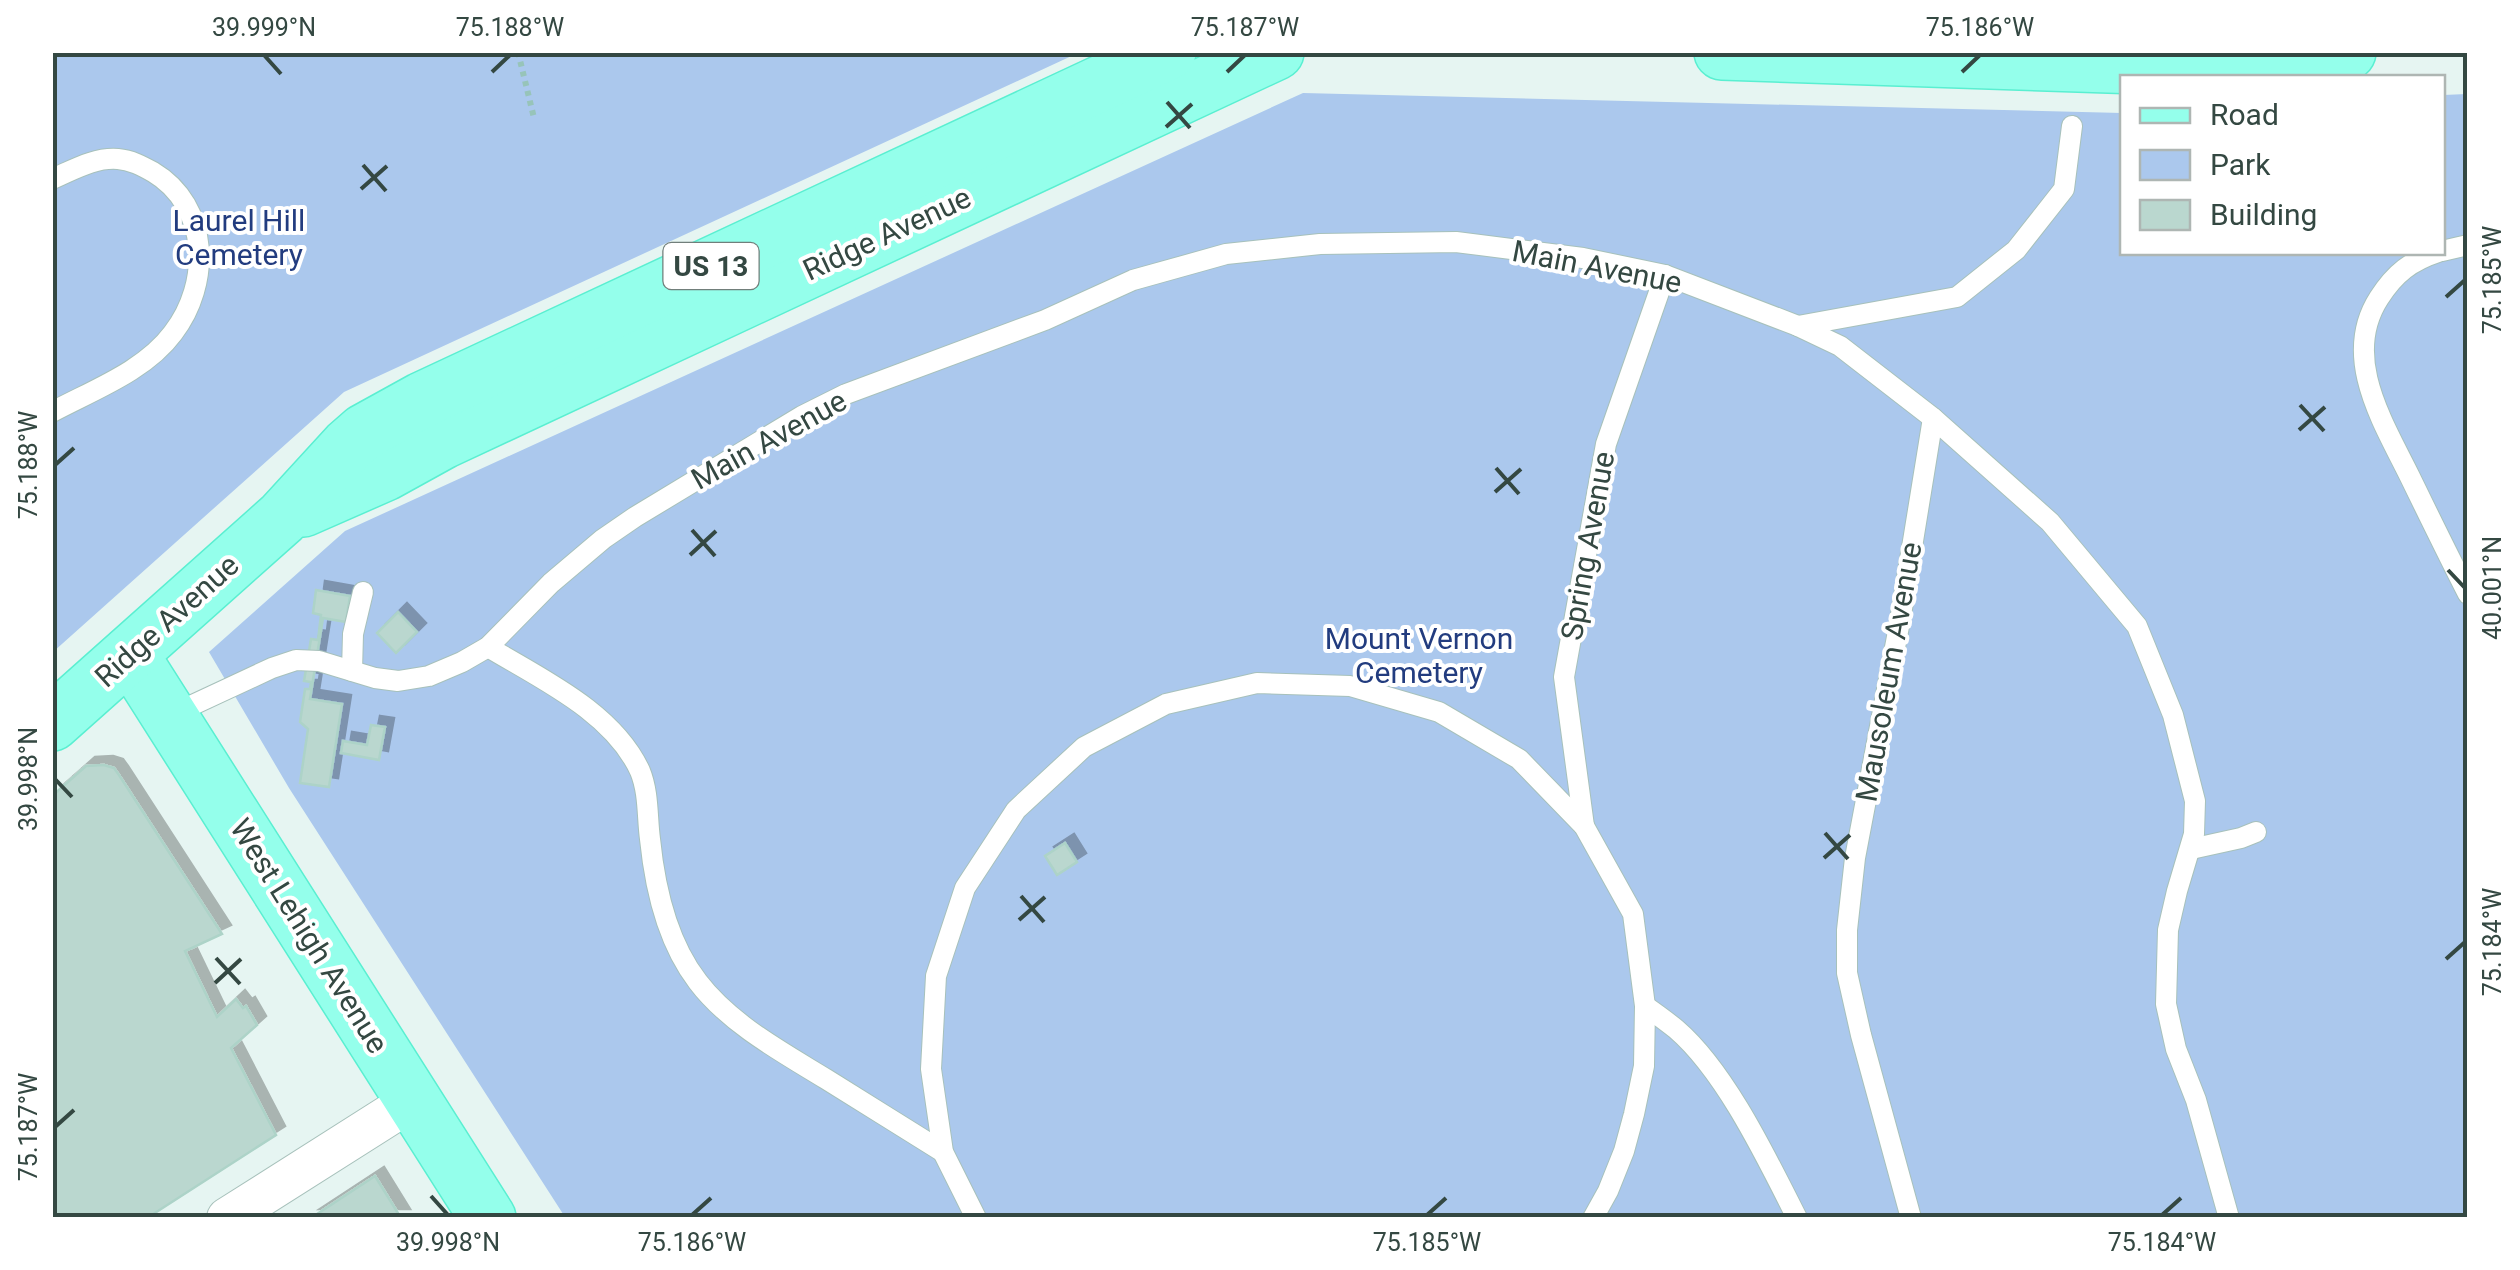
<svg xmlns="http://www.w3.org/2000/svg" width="2520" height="1270" font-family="Roboto,sans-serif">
<defs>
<filter id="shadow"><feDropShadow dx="9" dy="-9" stdDeviation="0" flood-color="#0004"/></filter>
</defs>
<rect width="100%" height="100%" fill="#e6f5f2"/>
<g fill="#abc8ed">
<polygon points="53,53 1078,53 344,392 53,652"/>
<polygon points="1303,93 2122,113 2122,252 2442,252 2443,95 2467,94 2467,1217 565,1217 289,788 209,652 345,531"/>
</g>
<g fill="#bad7cf" stroke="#add3c8" stroke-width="2.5" filter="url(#shadow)">
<polygon points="316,590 350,596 346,622 323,618 310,699 342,704 329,787 300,783 308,729 300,722 305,689 310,689 311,682 304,681 311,639 318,640 321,615 313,613"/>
<polygon points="398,612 417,632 396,653 377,633"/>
<polygon points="371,725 385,727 379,760 341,753 343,741 367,745"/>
<polygon points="104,765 114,768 119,775 222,934 185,951 217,1017 236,999 243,1008 246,1006 257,1025 231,1048 276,1135 147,1218 52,1218 52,796 86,766"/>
<polygon points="1065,843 1077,862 1057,875 1045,856"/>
<polygon points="375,1176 401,1218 311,1218"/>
</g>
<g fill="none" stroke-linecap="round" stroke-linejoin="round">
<defs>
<g id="lane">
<path d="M52,179C73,170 95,157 118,159C131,160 142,166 153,172C210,206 211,284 173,333C145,371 93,390 52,412"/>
<polyline points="2442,251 2468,245"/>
<path d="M2438,252C2411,261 2395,273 2379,298C2341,357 2383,422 2410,477C2429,516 2448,555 2468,594"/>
<polyline points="1798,326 1957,297 2016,250 2064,189 2072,126"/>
<path d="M488,647C541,679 613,712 640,771C649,793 647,817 650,839C655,889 667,942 698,982C730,1024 782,1052 826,1079C865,1103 904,1128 943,1152"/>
<polyline points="352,671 353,634 363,592"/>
<polyline points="169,716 272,668 296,660 319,661 375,678 398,681 429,676 462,662 488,647 551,583 603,539 635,517 802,416 846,394 1045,320 1133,280 1226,254 1320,244 1456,242 1583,258 1665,275 1798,326 1840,346 1933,418 2050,522 2137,626 2173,715 2195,801 2194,834 2177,891 2168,930 2166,1004 2176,1049 2196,1100 2229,1218"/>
<polyline points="1584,826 1564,677 1606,444 1665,275"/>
<polyline points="2191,849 2241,838 2256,832"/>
<path d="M1645,1006C1655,1013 1666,1021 1676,1029C1726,1072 1767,1159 1797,1218"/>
<polyline points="976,1218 943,1152 931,1069 936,976 965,888 1016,810 1084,747 1166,704 1257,683 1350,686 1439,712 1519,759 1584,826 1633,914 1645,1006 1644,1066 1634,1114 1624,1151 1608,1191 1593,1218"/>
<polyline points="1911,1218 1861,1035 1847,973 1847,930 1855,858 1900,621 1933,418"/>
</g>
<polyline id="street" points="227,1218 413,1100"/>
<g id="primary">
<polyline points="1722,52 2139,66 2209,64 2348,52"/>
<polyline points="303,509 385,473 443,441 1276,52"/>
<polyline points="130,654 488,1218"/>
<polyline points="52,723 282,518 348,446 364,432 422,400 1168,52"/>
</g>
</defs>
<use href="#lane" stroke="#a7c1bb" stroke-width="22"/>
<use href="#street" stroke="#a7c1bb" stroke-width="42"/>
<use href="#primary" stroke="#5aefd1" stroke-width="58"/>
<polyline stroke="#97c4b9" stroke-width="6" stroke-dasharray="5 5" stroke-linecap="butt" points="518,52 534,118"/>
<use href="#lane" stroke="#fff" stroke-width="20"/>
<use href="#street" stroke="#fff" stroke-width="40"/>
<use href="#primary" stroke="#94ffeb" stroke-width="55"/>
</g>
<path fill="none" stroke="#344842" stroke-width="4" d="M264,55L281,74M492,72L510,55M1227,72L1245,55M1962,72L1980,55M1167,102L1190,128M1166,127L1192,104M363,165L386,191M361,189L387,166M2446,297L2465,280M2300,405L2324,431M2299,430L2325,407M55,465L74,448M1496,468L1519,494M1495,492L1521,469M692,530L715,556M690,555L716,531M2448,570L2465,588M55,779L72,797M1825,833L1848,859M1824,858L1850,835M1021,896L1044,922M1019,920L1045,897M216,958L240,984M2446,959L2465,942M215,983L241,959M55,1127L74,1110M431,1196L448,1215M692,1215L711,1198M1427,1215L1446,1198M2162,1215L2181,1198"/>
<g text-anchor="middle" stroke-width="8" stroke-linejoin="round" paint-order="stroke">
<rect fill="#fff" stroke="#717f7b" stroke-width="2.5" x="663.5" y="243" width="95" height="46" rx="8"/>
<g font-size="28" font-weight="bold" fill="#344842">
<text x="711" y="276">US 13</text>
</g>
<g font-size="30" fill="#223c7f" stroke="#fff">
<text x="239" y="231">Laurel Hill<tspan x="239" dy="34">Cemetery</tspan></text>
<text x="1419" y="649">Mount Vernon<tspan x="1419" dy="34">Cemetery</tspan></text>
</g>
<g font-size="30" fill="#344842" stroke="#fff">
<text transform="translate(887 234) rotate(-25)" y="10">Ridge Avenue</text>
<text transform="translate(1597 267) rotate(11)" y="10">Main Avenue</text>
<text transform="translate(769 440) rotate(-29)" y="10">Main Avenue</text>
<text transform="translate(1588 546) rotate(-80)" y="10">Spring Avenue</text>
<text transform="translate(167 621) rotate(-42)" y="10">Ridge Avenue</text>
<text transform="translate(1889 672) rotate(-80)" y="10">Mausoleum Avenue</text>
<text transform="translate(309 936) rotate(58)" y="10">West Lehigh Avenue</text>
</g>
</g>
<rect width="2520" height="1270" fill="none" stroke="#ffffff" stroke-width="110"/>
<rect x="2120" y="75" width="325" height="180" fill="#ffffff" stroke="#aeb6b3" stroke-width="2.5"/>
<rect x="2140" y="108" width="50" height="15" fill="#94ffeb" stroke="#aeb6b3" stroke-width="2.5"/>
<text x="2210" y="125" font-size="30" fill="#344842">Road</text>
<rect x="2140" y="150" width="50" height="30" fill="#abc8ed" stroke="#aeb6b3" stroke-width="2.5"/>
<text x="2210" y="175" font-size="30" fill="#344842">Park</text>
<rect x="2140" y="200" width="50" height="30" fill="#bad7cf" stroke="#aeb6b3" stroke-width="2.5"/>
<text x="2210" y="225" font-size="30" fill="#344842">Building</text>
<rect x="55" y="55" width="2410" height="1160" fill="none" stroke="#344842" stroke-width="4"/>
<g font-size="25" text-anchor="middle" fill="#344842">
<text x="264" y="36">39.999°N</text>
<text x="510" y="36">75.188°W</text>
<text x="1245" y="36">75.187°W</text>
<text x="1980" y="36">75.186°W</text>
<text transform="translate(2492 280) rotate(-90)" y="9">75.185°W</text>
<text transform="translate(28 465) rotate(-90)" y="9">75.188°W</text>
<text transform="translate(2492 588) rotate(-90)" y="9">40.001°N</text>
<text transform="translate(28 779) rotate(-90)" y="9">39.998°N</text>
<text transform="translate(2492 942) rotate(-90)" y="9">75.184°W</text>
<text transform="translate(28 1127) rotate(-90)" y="9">75.187°W</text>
<text x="448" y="1251">39.998°N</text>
<text x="692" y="1251">75.186°W</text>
<text x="1427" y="1251">75.185°W</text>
<text x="2162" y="1251">75.184°W</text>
</g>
</svg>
